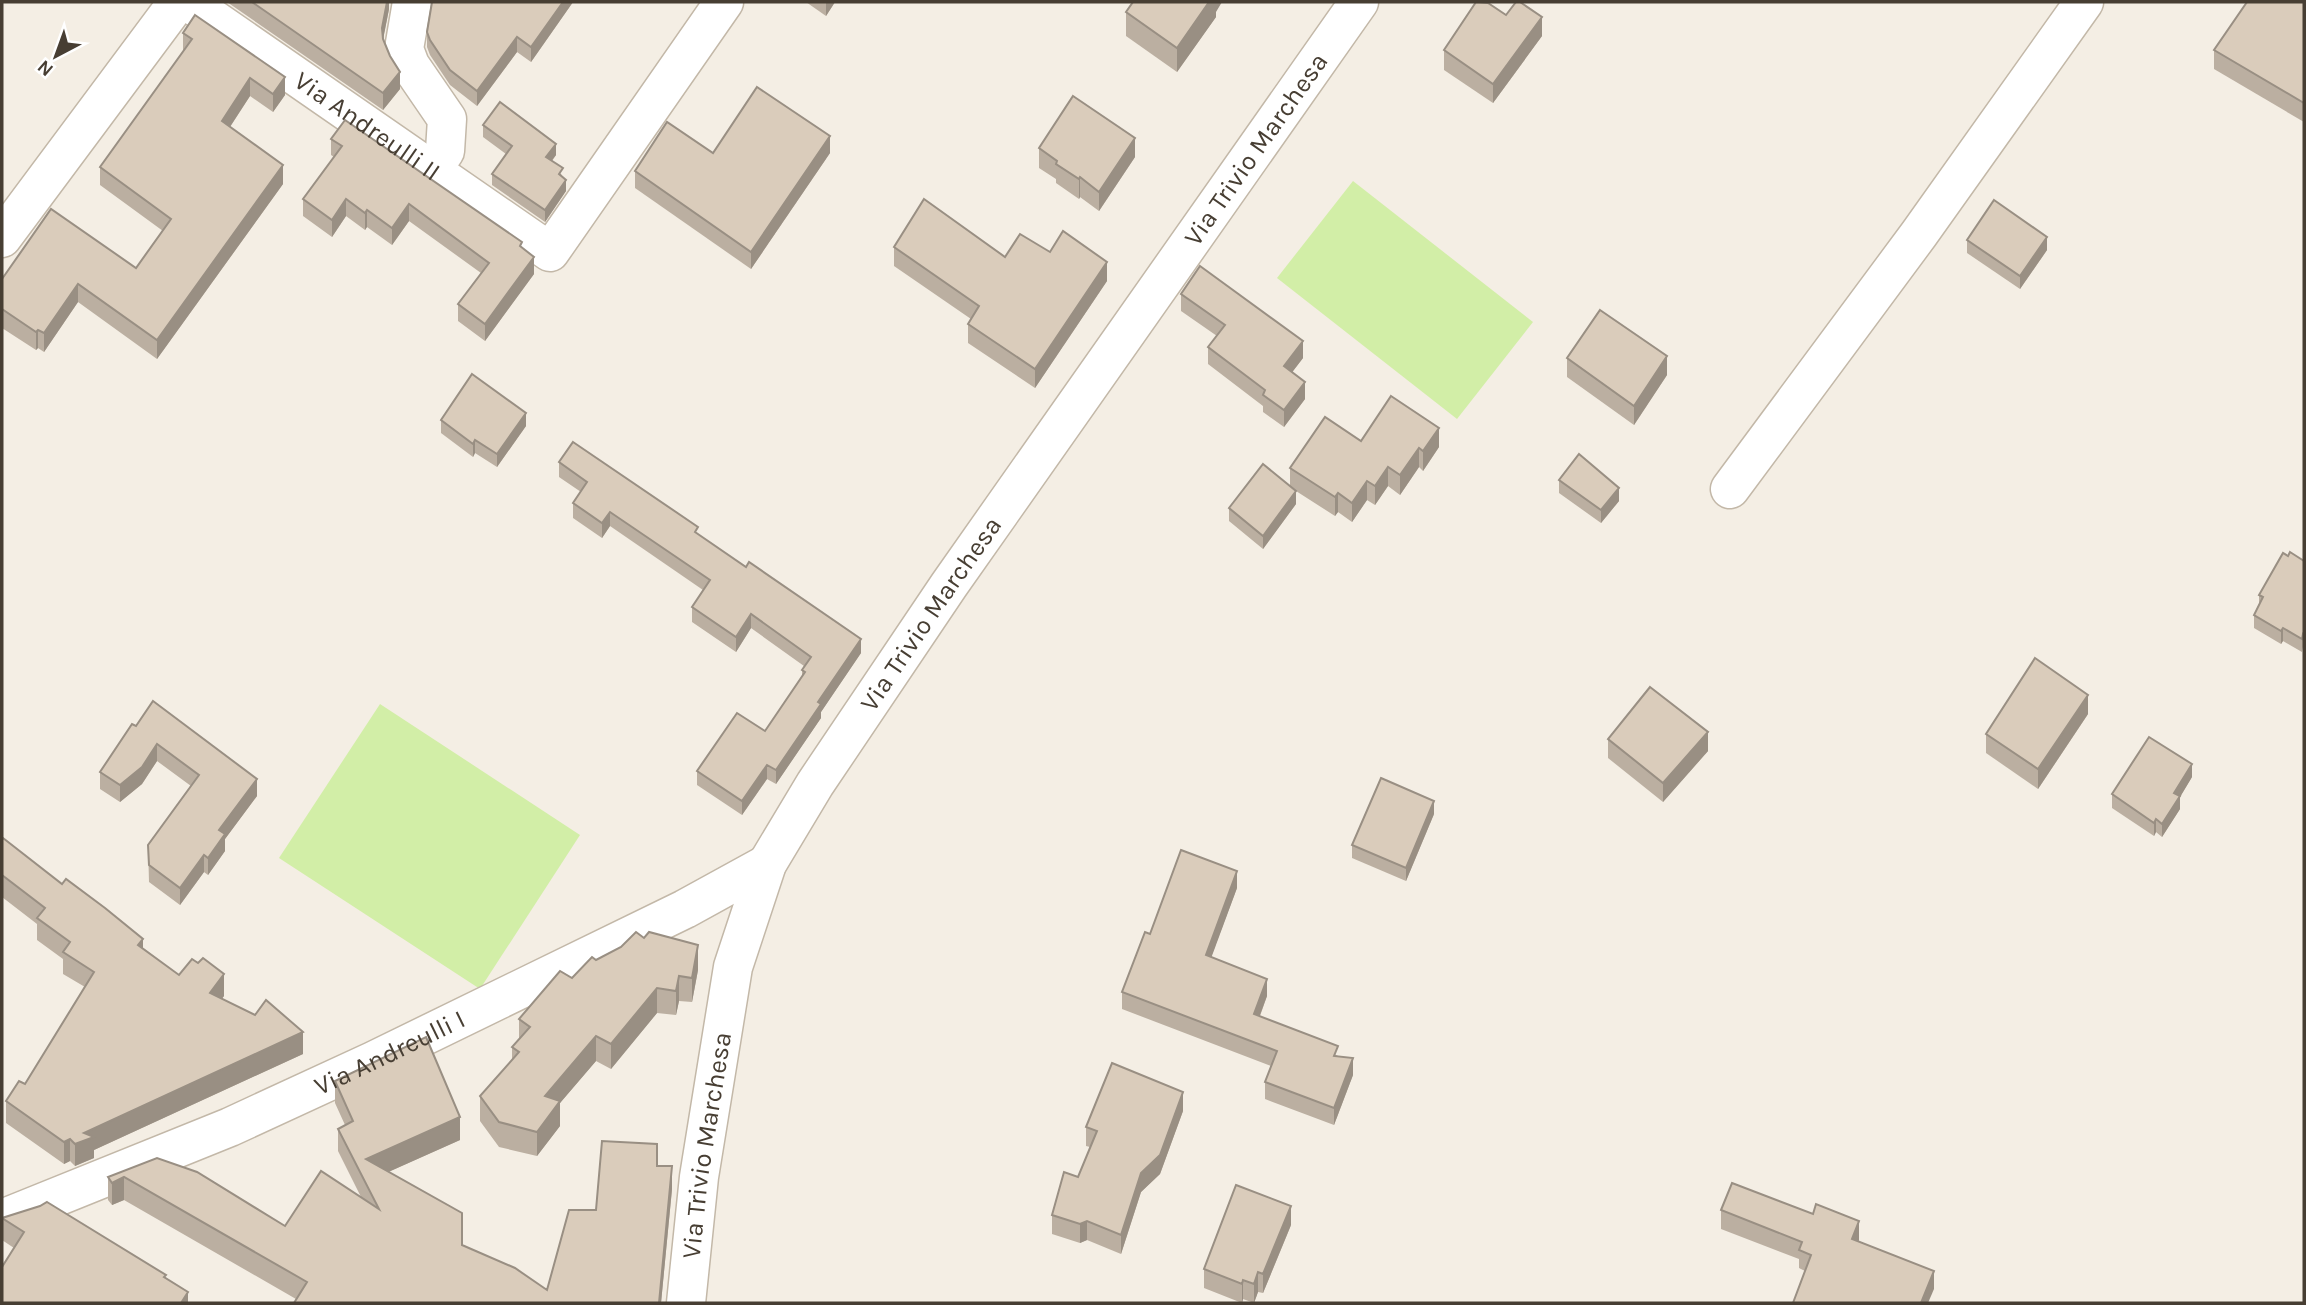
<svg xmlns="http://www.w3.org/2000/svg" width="2306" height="1305" font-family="Karla,sans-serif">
<rect width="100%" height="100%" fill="#f4eee4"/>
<g fill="#d2eea7">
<polygon points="1353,181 1533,322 1457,419 1277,278"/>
<polygon points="380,704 580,835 480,989 279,858"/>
</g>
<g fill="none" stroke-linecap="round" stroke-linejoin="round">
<defs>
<g id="minor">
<path id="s1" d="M184,2L190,3L550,252L724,2"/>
<polyline points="412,2 404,49 410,65 447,119 445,151 432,170"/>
<polyline points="2,238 174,7 182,2"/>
<polyline points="1730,489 1919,234 2084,2"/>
<path id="s2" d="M2,1219L230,1127L373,1061L685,909L767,864"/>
</g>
<g id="tertiary">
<path id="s3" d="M686,1303L699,1177L733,967L767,864L815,784L949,585L1359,2"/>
</g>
</defs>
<use href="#minor" stroke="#c3b8a8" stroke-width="41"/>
<use href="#tertiary" stroke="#c3b8a8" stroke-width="41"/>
<use href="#minor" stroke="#fff" stroke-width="38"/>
<use href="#tertiary" stroke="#fff" stroke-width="38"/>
</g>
<g fill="#bbafa1">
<polygon points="227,2 389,2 389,9 383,39 400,89 383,110"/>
<polygon points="573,2 531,62 517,52 477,106 450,85 430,55 427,47 427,32"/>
<polygon points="806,2 835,2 826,16"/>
<polygon points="2304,2 2304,122 2214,69 2214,50"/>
<polygon points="1126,12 1216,12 1216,17 1177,72 1126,36"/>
<polygon points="1506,15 1542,36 1493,103 1444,70 1444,50"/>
<polygon points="183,33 285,95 273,112 250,96 230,127 283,184 157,359 78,302 44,352 38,348 36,350 2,328 2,279 136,268 163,231 100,185 100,167 183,52"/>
<polygon points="483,125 556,155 552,161 563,177 566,191 545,222 492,185 492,174 506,154 483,137"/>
<polygon points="331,139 522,247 534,274 485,341 458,321 458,304 481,273 409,221 392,245 367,227 365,230 346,216 332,237 303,216 303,199 334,157 331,155"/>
<polygon points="1039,148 1135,157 1099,211 1080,197 1079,199 1056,183 1056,179 1039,168"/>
<polygon points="713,153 830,153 751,269 635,188 635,171"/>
<polygon points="1967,240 2047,250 2020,289 1967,253"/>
<polygon points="894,247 1005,257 1050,252 1107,281 1035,388 968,343 968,324 971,319 894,266"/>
<polygon points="1181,294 1303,358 1292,372 1305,399 1284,427 1263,412 1263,406 1208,364 1208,347 1217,336 1181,311"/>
<polygon points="1567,358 1667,375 1634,425 1567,377"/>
<polygon points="441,420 526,426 497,467 475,453 473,457 441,433"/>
<polygon points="1361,441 1439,447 1423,471 1419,467 1400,495 1388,486 1375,505 1367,500 1352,522 1338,512 1335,516 1296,491 1296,504 1263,549 1229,521 1229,508 1290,485 1290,468"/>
<polygon points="559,462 698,534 861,653 821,712 821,718 776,784 767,779 742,815 697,785 697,771 765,731 802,676 802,670 804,666 751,628 736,652 692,622 692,607 703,590 610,526 602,538 573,518 573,503 581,492 559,477"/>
<polygon points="1559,480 1619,501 1601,523 1559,493"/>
<polygon points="2288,556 2304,561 2304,648 2303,647 2302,652 2283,641 2281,644 2254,628 2254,615 2259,604 2259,595"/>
<polygon points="2088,714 2038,789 1986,753 1986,734"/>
<polygon points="132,724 257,796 225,839 225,851 208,875 204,872 180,905 149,882 148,845 191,786 157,761 142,784 120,802 100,789 100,772"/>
<polygon points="1608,739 1708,751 1663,802 1608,758"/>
<polygon points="2192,777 2180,797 2180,809 2162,837 2156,832 2154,836 2112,808 2112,794"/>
<polygon points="1434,814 1406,881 1352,858 1352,845"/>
<polygon points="2,840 143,948 179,975 224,996 221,999 303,1054 94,1150 94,1158 75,1166 70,1161 64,1164 6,1123 6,1101 25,1084 85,987 63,974 63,959 37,940 37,924 2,897"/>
<polygon points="1237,888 1211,957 1267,996 1260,1016 1338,1056 1353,1075 1334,1125 1265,1099 1265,1082 1271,1066 1122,1009 1122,992 1150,934"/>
<polygon points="596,960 698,970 692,1002 679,1001 676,1015 657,1013 611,1069 596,1061 560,1103 560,1126 537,1156 499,1147 480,1121 480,1096 512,1060 512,1047 519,1039 519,1019"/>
<polygon points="335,1081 460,1140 388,1172 462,1245 547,1290 596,1210 657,1166 672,1189 661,1303 294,1303 296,1299 124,1200 112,1205 108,1200 108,1177 157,1158 285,1226 361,1197 338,1151 338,1129 345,1125 335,1103"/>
<polygon points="1183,1111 1160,1174 1141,1192 1121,1254 1087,1240 1080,1243 1052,1234 1052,1215 1078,1177 1090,1147 1086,1146 1086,1127"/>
<polygon points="1721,1210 1859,1240 1858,1242 1934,1289 1805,1271 1799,1268 1799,1259 1721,1229"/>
<polygon points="2,1218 166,1278 188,1303 14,1248 2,1240"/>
<polygon points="1291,1225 1263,1293 1258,1292 1254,1303 1243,1299 1242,1303 1204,1288 1204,1269"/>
</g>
<g fill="#998f83">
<polygon points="387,2 389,2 389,9 382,45 382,28"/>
<polygon points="563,2 573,2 531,62 531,47"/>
<polygon points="826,2 835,2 826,16"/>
<polygon points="1209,2 1222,2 1216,12 1216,17 1177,72 1177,48"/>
<polygon points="1542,17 1542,36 1493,103 1493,84"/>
<polygon points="517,37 517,52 477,106 477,91"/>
<polygon points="400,72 400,89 383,110 383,93"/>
<polygon points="285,77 285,95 273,112 273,94"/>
<polygon points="250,78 250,96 222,139 222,121"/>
<polygon points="830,136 830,153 751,269 751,252"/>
<polygon points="1135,138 1135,157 1099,211 1099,192"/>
<polygon points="556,144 556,155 546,168 546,157"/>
<polygon points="283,165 283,184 157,359 157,340"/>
<polygon points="1080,177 1080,197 1079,199 1079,179"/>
<polygon points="566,180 566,191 545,222 545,210"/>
<polygon points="346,199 346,216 332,237 332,220"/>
<polygon points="409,204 409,221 392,245 392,228"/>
<polygon points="367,210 367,227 365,230 365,213"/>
<polygon points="2047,237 2047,250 2020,289 2020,276"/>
<polygon points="534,257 534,274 485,341 485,324"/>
<polygon points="1107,262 1107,281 1035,388 1035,369"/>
<polygon points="78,284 78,302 44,352 44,333"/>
<polygon points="38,330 38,348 36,350 36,332"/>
<polygon points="1303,341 1303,358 1284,383 1284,366"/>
<polygon points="1667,356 1667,375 1634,425 1634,406"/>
<polygon points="1305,382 1305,399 1284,427 1284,410"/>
<polygon points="526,413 526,426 497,467 497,454"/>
<polygon points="1439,428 1439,447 1423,471 1423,451"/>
<polygon points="475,440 475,453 473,457 473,444"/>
<polygon points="1419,448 1419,467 1400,495 1400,475"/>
<polygon points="1388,467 1388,486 1375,505 1375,486"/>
<polygon points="1367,481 1367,500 1352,522 1352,503"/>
<polygon points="1619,488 1619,501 1601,523 1601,510"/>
<polygon points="1296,491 1296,504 1263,549 1263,536"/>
<polygon points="1338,493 1338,512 1335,516 1335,497"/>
<polygon points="610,512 610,526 602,538 602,523"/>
<polygon points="751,614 751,628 736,652 736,637"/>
<polygon points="2283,628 2283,641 2281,644 2281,631"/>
<polygon points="861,639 861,653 821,712 821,718 776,784 776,770 818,702"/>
<polygon points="2088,695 2088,714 2038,789 2038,769"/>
<polygon points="1708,732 1708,751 1663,802 1663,783"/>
<polygon points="157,744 157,761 142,784 120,802 120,785"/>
<polygon points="2192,764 2192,777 2180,797 2180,809 2162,837 2162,824 2174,793"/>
<polygon points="767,765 767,779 742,815 742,801"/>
<polygon points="257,779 257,796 225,839 225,851 208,875 208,858 219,830"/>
<polygon points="1434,801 1434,814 1406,881 1406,868"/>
<polygon points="2156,819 2156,832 2154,836 2154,823"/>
<polygon points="204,855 204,872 180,905 180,888"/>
<polygon points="1237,871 1237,888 1206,972 1206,955"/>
<polygon points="143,939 143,960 138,945"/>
<polygon points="698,945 698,970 692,1002 692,978"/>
<polygon points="224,974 224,996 210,1015 210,993"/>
<polygon points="679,976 679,1001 676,1015 676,991"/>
<polygon points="1267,979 1267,996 1254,1031 1254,1014"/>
<polygon points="657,988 657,1013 611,1069 611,1044"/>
<polygon points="303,1032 303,1054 94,1150 94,1158 75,1166 75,1144 84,1133"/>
<polygon points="596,1036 596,1061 560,1103 560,1126 537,1156 537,1132 545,1096"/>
<polygon points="1353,1058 1353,1075 1334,1125 1334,1108"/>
<polygon points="1183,1092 1183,1111 1160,1174 1141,1192 1121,1254 1121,1235 1141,1173"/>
<polygon points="460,1117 460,1140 366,1182 366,1159"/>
<polygon points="70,1139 70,1161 64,1164 64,1142"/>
<polygon points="672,1166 672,1189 661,1303 659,1303"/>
<polygon points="124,1177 124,1200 112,1205 112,1183"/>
<polygon points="1291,1206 1291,1225 1263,1293 1263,1274"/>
<polygon points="1087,1221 1087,1240 1080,1243 1080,1224"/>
<polygon points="1859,1221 1859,1240 1852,1258 1852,1239"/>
<polygon points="1934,1271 1934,1289 1928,1303 1921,1303"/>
<polygon points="1258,1272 1258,1292 1254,1303 1254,1284"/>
<polygon points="1243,1280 1243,1299 1242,1303 1242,1284"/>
<polygon points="188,1292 188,1303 181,1303"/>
</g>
<g fill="#daccbb" stroke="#998f83" stroke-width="2">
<polygon points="252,2 387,2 382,28 383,39 390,56 400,72 383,93"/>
<polygon points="432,2 563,2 531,47 517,37 477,91 450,70 430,40 427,32"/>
<polygon points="1133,2 1209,2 1177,48 1126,12"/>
<polygon points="1476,2 1488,3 1506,15 1516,2 1520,2 1542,17 1493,84 1444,50"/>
<polygon points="2247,2 2304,2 2304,103 2214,50"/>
<polygon points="195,15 285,77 273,94 250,78 222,121 283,165 157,340 78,284 44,333 38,330 36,332 2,309 2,279 51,209 136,268 171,219 100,167 192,39 183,33"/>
<polygon points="757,87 830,136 751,252 635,171 667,122 713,153"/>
<polygon points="1073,96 1135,138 1099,192 1080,177 1079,179 1056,164 1057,161 1039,148"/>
<polygon points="500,102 556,144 546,157 563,168 559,174 566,180 545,210 492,174 512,146 483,125"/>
<polygon points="345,120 522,242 520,246 534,257 485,324 458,304 489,263 409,204 392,228 367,210 365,213 346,199 332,220 303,199 342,146 331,139"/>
<polygon points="924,199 1005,257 1020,234 1050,252 1063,231 1107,262 1035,369 968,324 979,306 894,247"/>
<polygon points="1994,200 2047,237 2020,276 1967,240"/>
<polygon points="1200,266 1303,341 1284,366 1305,382 1284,410 1263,395 1265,390 1208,347 1225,325 1181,294"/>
<polygon points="1600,310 1667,356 1634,406 1567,358"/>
<polygon points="472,374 526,413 497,454 475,440 473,444 441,420"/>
<polygon points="1391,396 1439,428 1423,451 1419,448 1400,475 1388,467 1375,486 1367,481 1352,503 1338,493 1335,497 1290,468 1325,417 1361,441"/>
<polygon points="573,442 698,527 695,532 746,567 749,562 861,639 818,702 821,704 776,770 767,765 742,801 697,771 737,713 765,731 805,672 802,670 811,657 751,614 736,637 692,607 710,580 610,512 602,523 573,503 587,482 559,462"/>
<polygon points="1579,454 1619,488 1601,510 1559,480"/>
<polygon points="1263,464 1296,491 1263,536 1229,508"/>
<polygon points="2290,552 2304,561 2304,635 2303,634 2302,639 2283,628 2281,631 2254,615 2263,597 2259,595 2283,553 2288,556"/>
<polygon points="2035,658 2088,695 2038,769 1986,734"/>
<polygon points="1650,687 1708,732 1663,783 1608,739"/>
<polygon points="153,701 257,779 219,830 225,834 208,858 204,855 180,888 149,865 148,845 199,775 157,744 142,767 120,785 100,772 132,724 136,726"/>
<polygon points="2149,737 2192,764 2174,793 2180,796 2162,824 2156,819 2154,823 2112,794"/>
<polygon points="1381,778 1434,801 1406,868 1352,845"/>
<polygon points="3,838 62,884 66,879 105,908 143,939 138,945 179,975 192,959 198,963 203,958 224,974 210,993 255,1015 266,1000 303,1032 84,1133 94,1137 75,1144 70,1139 64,1142 6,1101 19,1081 25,1084 94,972 63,952 70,942 37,918 45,908 2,875 2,840"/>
<polygon points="1181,850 1237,871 1206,955 1267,979 1254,1014 1338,1046 1334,1056 1353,1058 1334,1108 1265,1082 1277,1051 1122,992 1145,932 1150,934"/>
<polygon points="636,932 644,938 649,932 698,945 692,978 679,976 676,991 657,988 611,1044 596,1036 545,1096 560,1101 537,1132 499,1122 480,1096 519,1052 512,1047 530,1027 519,1019 560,971 572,978 592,957 596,960 621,947"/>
<polygon points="426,1037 460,1117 366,1159 462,1213 462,1245 515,1268 547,1290 569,1210 596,1210 602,1141 657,1144 657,1166 672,1166 659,1303 294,1303 307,1282 124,1177 112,1183 108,1177 157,1158 197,1172 285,1226 321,1171 379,1209 338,1129 353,1121 335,1081"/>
<polygon points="1112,1063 1183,1092 1160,1155 1141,1173 1121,1235 1087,1221 1080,1224 1052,1215 1064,1172 1078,1177 1097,1131 1086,1127"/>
<polygon points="1732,1183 1813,1214 1816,1204 1859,1221 1852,1239 1934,1271 1921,1303 1793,1303 1811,1255 1799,1250 1802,1242 1721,1210"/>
<polygon points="1236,1185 1291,1206 1263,1274 1258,1272 1254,1284 1243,1280 1242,1284 1204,1269"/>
<polygon points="47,1202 166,1275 164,1277 188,1292 181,1303 2,1303 2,1267 24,1232 2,1218 40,1206"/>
</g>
<g text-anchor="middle" stroke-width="5" stroke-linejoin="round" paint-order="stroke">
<g font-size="26" fill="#473e33" stroke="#fff">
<text dy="9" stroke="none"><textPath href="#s1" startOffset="222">Via Andreulli II</textPath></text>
<text dy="9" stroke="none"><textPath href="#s3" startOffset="1314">Via Trivio Marchesa</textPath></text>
<text dy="9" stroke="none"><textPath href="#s3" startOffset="747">Via Trivio Marchesa</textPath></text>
<text dy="9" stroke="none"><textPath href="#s2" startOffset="422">Via Andreulli I</textPath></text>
<text dy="9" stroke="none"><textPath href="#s3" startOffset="159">Via Trivio Marchesa</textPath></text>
</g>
</g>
<rect width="2306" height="1305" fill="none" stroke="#473e33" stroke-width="7"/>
<g transform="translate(56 56) rotate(221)" stroke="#ffffff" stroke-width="5" paint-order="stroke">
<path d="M0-5L12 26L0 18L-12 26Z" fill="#473e33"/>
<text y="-10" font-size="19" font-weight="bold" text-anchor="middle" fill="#473e33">N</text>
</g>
</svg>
